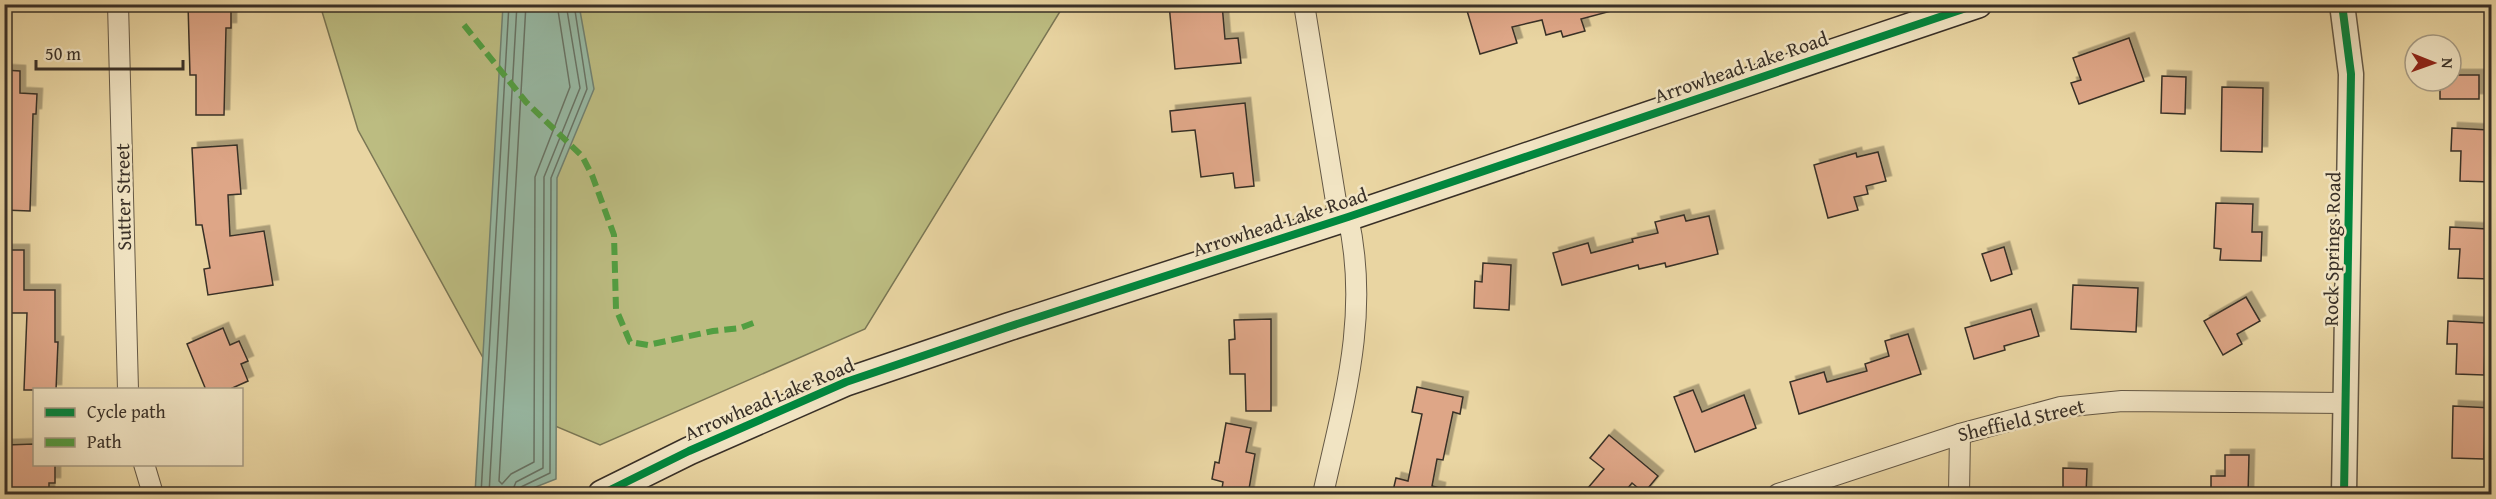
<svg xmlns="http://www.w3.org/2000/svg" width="2496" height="499" font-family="'Gentium Book Plus',serif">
<defs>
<filter id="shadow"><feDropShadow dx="5.5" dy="-5.5" stdDeviation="0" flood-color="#0004"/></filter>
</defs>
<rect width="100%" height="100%" fill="#e9d5a2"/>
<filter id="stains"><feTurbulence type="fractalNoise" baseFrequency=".00333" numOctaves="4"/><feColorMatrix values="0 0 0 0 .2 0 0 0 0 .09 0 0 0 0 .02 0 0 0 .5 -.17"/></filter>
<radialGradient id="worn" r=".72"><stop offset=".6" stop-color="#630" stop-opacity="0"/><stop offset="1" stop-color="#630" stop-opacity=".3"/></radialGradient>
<polygon fill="#bcbc81" stroke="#7a7654" stroke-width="1.5" points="320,5 1064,5 865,329 600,445 510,407 358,130"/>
<polygon fill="#97b9a4" stroke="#718272" stroke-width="1.5" points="503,5 579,5 594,89 557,178 556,479 518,494 475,494"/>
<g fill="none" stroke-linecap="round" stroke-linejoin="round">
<g stroke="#687466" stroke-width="1.5">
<polyline points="526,4 499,481 502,484 511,474 534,462 535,177 570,87 557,4"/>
<polyline points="481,494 509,4"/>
<polyline points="489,494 517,4"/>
<polyline points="511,494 516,482 543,468 544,177 580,88 566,4"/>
<polyline points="519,494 521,487 550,473 551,178 587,89 574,4"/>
</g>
</g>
<g fill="#dea687" stroke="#393027" stroke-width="1.5" filter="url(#shadow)">
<polygon points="188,4 231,4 231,28 226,28 224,115 196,115 196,75 190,75"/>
<polygon points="1169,4 1222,4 1225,39 1238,38 1241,63 1175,69"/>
<polygon points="1465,4 1615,4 1615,10 1581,19 1585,31 1563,37 1561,31 1546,35 1542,20 1512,27 1517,43 1480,54"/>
<polygon points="2129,38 2144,81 2079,104 2071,83 2081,80 2073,58"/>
<polygon points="4,70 20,71 20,93 37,94 36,114 33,114 30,211 4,210"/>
<polygon points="2451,75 2479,75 2479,99 2440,99 2440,81 2451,81"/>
<polygon points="2162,76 2186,77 2185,114 2161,113"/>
<polygon points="2222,87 2263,88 2262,152 2221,151"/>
<polygon points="1245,103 1254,186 1235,188 1233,173 1201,177 1195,130 1172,132 1170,111"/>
<polygon points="2452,128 2489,130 2488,157 2492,157 2492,182 2460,181 2461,151 2451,151"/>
<polygon points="237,145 241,194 228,195 230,236 264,231 273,285 208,295 204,269 210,268 202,225 196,225 192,148"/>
<polygon points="1878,152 1886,181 1866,186 1868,194 1854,197 1858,210 1828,218 1814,165 1856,153 1857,157"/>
<polygon points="2216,203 2253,204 2252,232 2262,232 2261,261 2220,260 2221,249 2214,248"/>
<polygon points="1684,215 1686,221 1709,216 1718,254 1666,267 1665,263 1639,269 1638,265 1562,285 1553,253 1588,243 1591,253 1633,242 1632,239 1658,233 1655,222"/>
<polygon points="2450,227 2488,229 2486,263 2492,263 2492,279 2458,278 2460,249 2449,249"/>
<polygon points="2004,247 2012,274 1991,281 1982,254"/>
<polygon points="4,250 24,250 24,290 55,290 55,342 58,342 56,390 24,390 27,313 4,313"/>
<polygon points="1483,263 1511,265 1509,310 1474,308 1475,281 1482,282"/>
<polygon points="2073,285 2138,288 2136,332 2071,329"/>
<polygon points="2246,297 2260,321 2237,334 2242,344 2223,355 2204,321"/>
<polygon points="2031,309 2039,336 2004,346 2005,350 1974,359 1965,328"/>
<polygon points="1271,319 1271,411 1246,411 1245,374 1230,374 1229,340 1235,339 1234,320"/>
<polygon points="2448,321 2486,323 2484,375 2456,374 2457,344 2447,344"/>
<polygon points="223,328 230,345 239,341 248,361 241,364 248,381 228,390 206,390 187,344"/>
<polygon points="1908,334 1921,374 1799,414 1790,382 1824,372 1827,382 1867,371 1865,364 1889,356 1885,341"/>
<polygon points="1417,387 1463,397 1460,414 1453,412 1443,460 1437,459 1432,486 1440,488 1439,495 1392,495 1396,478 1408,481 1422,414 1412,412"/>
<polygon points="1693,390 1702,412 1744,395 1756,428 1695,452 1674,397"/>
<polygon points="2453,406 2492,408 2492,423 2485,423 2484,459 2452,458"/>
<polygon points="1226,423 1251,428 1246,452 1255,454 1248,495 1221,495 1223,482 1212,479 1215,462 1219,463"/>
<polygon points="1609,435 1658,476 1644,493 1632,483 1622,495 1582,495 1604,469 1590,458"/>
<polygon points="34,444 34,465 55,465 55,483 49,483 49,495 7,495 6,445"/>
<polygon points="2225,455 2249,455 2248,495 2211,495 2211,476 2225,476"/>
<polygon points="2063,468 2087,469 2086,495 2063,495"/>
</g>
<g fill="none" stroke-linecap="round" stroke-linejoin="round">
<defs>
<g id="minor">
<polyline points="118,4 128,390"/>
<polyline points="1304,4 1339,220"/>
<polyline points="144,464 153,494"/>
<path d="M1323,494C1344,400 1370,315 1348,217"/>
<polyline points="1778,494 1960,434 2061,407 2122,401 2346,403"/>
<polyline points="1959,494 1960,434"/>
</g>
<polyline id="tertiary" points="2342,4 2351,74 2344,494"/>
<polyline id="secondary" points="602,494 689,451 846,382 1008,327 1348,217 1978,4"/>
</defs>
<use href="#minor" stroke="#655946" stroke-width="22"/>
<use href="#tertiary" stroke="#655946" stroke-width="27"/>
<use href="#secondary" stroke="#393027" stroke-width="30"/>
<use href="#minor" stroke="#f1e4c3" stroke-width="20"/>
<use href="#tertiary" stroke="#f1e4c3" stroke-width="24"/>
<use href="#secondary" stroke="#f1e4c3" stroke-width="27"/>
<polyline stroke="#529e41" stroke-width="6" stroke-dasharray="12 6" stroke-linecap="butt" points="464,25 526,102 582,156 592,175 614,235 616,309 630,342 648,345 713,331 740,328 756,322"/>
<defs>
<g id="cycleway">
<polyline points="2342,4 2351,74 2344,494"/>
<polyline points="602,494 689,451 846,382 1008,327 1348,217 1978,4"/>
</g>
</defs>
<use href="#cycleway" stroke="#f1e4c3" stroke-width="11"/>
<use href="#cycleway" stroke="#00873e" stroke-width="8"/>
</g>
<g text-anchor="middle" stroke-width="5" stroke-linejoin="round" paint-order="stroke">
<g font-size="20" fill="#393027" stroke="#f1e4c3">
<text transform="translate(1741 67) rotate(-19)" y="7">Arrowhead Lake Road</text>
<text transform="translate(123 197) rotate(-91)" y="7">Sutter Street</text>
<text transform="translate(1280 222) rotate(-18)" y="7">Arrowhead Lake Road</text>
<text transform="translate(2332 249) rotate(-89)" y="7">Rock Springs Road</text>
<text transform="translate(769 399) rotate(-23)" y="7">Arrowhead Lake Road</text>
<text transform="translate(2021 420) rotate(-13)" y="7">Sheffield Street</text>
</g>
</g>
<rect width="2496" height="499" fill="none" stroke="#e9d5a2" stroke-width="24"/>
<rect x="6" y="6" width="2484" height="487" fill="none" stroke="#393027" stroke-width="3"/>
<rect x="12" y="12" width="2472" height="475" fill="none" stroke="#393027" stroke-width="1.5"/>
<rect x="33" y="388" width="210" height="78" fill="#f1e4c3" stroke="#a79c85" stroke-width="1.5"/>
<rect x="45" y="408" width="30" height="9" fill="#00873e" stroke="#a79c85" stroke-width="1.5"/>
<text x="87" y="418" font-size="18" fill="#393027">Cycle path</text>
<rect x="45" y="438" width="30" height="9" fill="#529e41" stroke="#a79c85" stroke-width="1.5"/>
<text x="87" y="448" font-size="18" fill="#393027">Path</text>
<g transform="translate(2433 63) rotate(91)"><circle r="28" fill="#f1e4c3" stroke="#a79c85" stroke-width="1.5"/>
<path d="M0-4.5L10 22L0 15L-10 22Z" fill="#8f2418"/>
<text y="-9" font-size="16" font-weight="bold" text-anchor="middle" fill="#393027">N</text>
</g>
<path d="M36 60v9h147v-9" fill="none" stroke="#393027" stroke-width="3"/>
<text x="45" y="60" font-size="18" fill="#393027" stroke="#f1e4c3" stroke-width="4.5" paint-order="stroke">50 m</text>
<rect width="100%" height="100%" filter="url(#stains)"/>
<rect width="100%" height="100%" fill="url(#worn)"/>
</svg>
